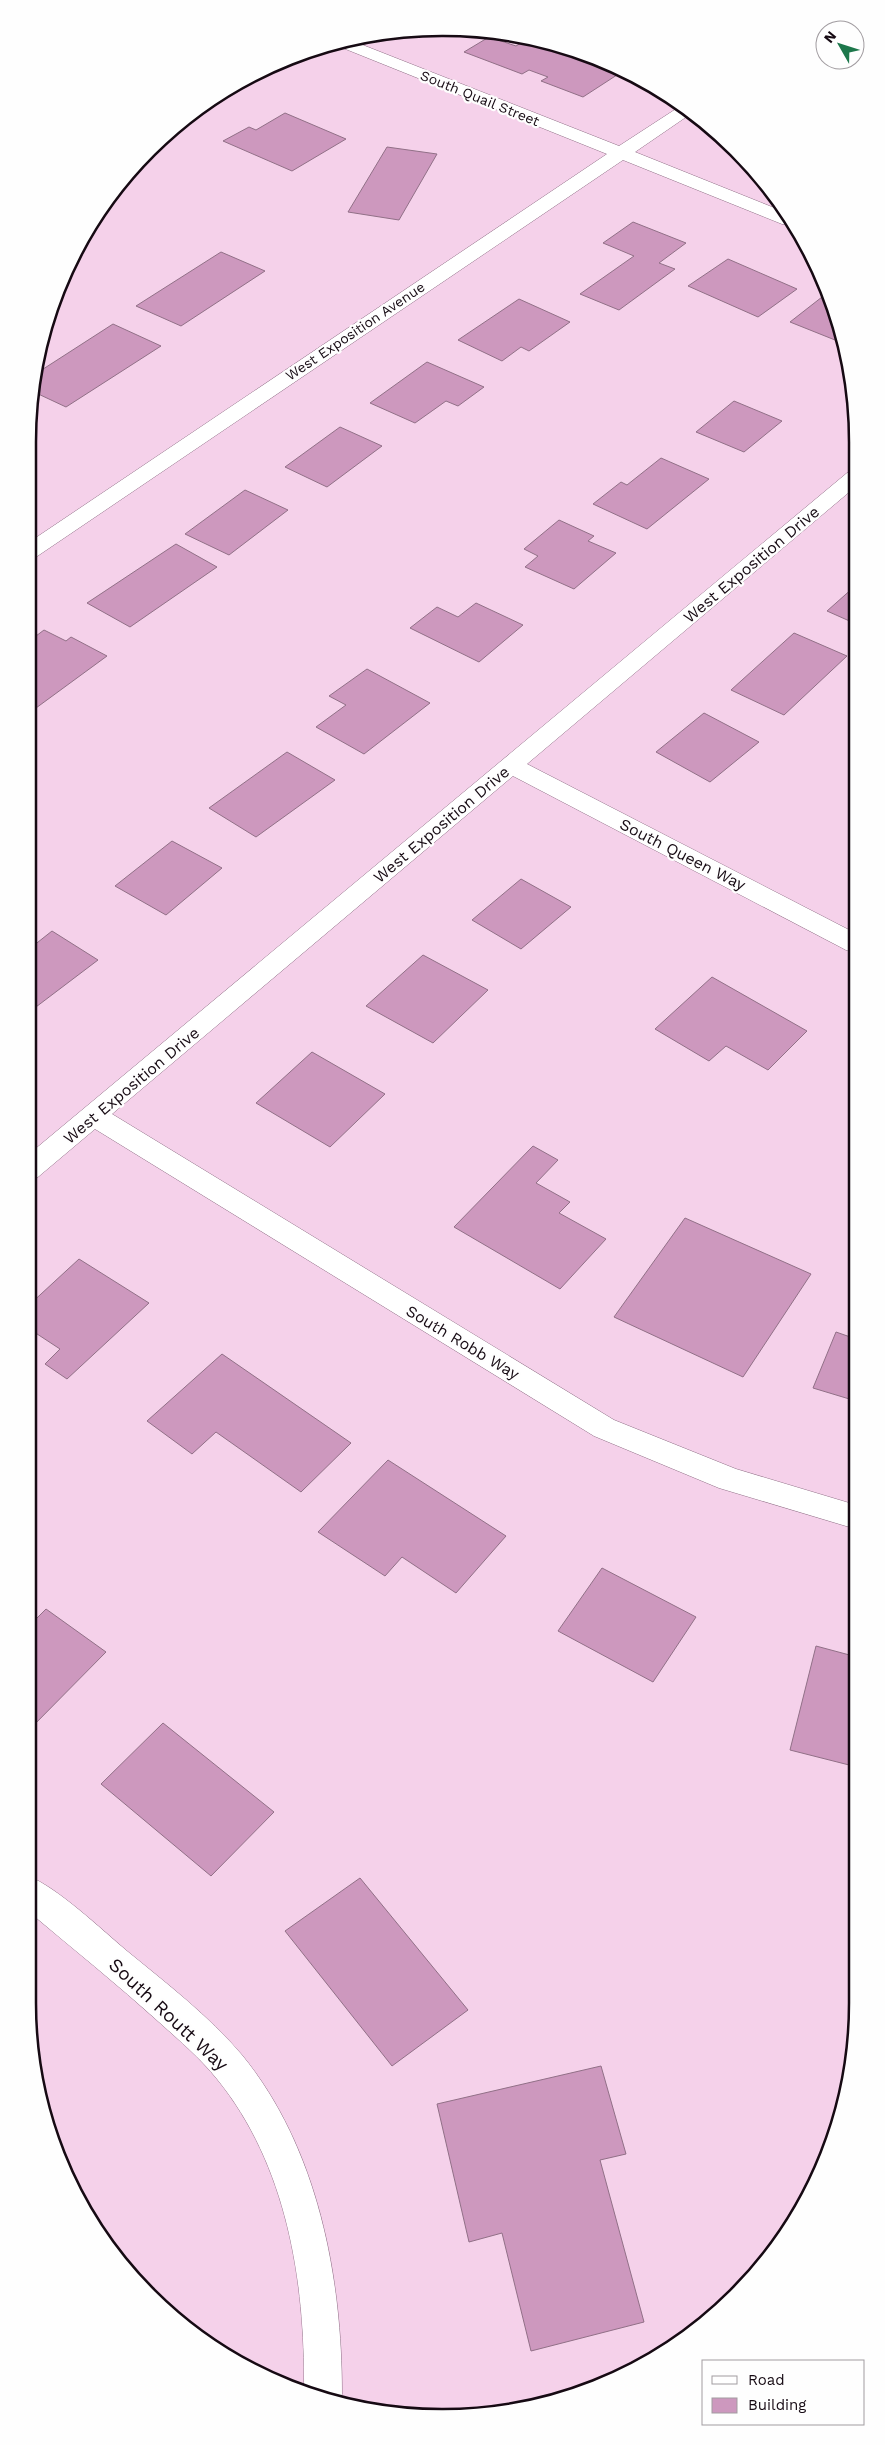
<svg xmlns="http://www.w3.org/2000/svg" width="885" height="2445" font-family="'Work Sans',sans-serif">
<rect width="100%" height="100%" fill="#f5d1ea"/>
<g fill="#cd98be" stroke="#917087">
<polygon points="489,37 516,46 529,38 550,42 560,46 555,49 620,73 583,97 541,81 548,77 529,70 522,74 464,52"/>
<polygon points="285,113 346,139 292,171 223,141 249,127 256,130"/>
<polygon points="387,147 437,154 399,220 348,212"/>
<polygon points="633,222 686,243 659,263 675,269 619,310 580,294 634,256 603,243"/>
<polygon points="221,252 265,271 181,326 136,306"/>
<polygon points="728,259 797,289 758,317 688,286"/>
<polygon points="822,297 827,300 840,342 790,322"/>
<polygon points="519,299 570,322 529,351 521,347 502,361 458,340"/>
<polygon points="113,324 161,346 66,407 34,392 37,373"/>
<polygon points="427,362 484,387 458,406 446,401 415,423 370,403"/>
<polygon points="734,401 782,421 744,452 696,432"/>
<polygon points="340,427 382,446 327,487 285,467"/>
<polygon points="661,458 709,479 647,529 593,504 621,482 627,485"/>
<polygon points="245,490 288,510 229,555 185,534"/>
<polygon points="559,520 594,536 588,541 616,553 574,589 525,567 538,556 524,549"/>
<polygon points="176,544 217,567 130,627 87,603"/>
<polygon points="854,587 854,623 827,611"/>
<polygon points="476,603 523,625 479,662 410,628 437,607 458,617"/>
<polygon points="44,630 66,641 71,637 107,656 36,708 28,703 28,642"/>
<polygon points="794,633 847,656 784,715 731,690"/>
<polygon points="367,669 430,703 364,754 316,727 346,705 329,696"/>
<polygon points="704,713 759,742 710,782 656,752"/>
<polygon points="287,752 335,780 256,837 209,808"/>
<polygon points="172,841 222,868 166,915 115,886"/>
<polygon points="521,879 571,907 521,949 472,920"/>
<polygon points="52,931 98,960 28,1013 28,950"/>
<polygon points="423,955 488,990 433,1043 366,1006"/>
<polygon points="712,977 807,1031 768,1070 726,1046 709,1061 655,1029"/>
<polygon points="312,1052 385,1094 330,1147 256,1103"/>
<polygon points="533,1146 558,1160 536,1183 570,1202 559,1213 606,1239 560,1289 454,1227"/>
<polygon points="685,1218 811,1274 743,1377 614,1317"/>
<polygon points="79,1259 149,1303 67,1379 45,1364 60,1349 28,1328 28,1306"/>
<polygon points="836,1332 856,1339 856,1401 813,1388"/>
<polygon points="222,1354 351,1443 301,1492 216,1432 192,1454 147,1421"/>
<polygon points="388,1460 506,1536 456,1593 402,1557 385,1576 318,1532"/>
<polygon points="602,1568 696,1617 653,1682 558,1631"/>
<polygon points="46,1609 106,1652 28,1731 28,1625 29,1626"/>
<polygon points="816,1646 857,1657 857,1767 790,1750"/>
<polygon points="163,1723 274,1812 211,1876 101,1784"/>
<polygon points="360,1878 468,2010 392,2066 285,1931"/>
<polygon points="601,2066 626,2154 600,2160 644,2322 531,2351 502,2233 469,2242 437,2104"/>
</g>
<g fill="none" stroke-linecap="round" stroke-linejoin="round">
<defs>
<g id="minor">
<polygon points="350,40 619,146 679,107 689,115 635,152 782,211 792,225 782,224 623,160 36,557 28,558 28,543 607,154 333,44"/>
<polygon points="854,471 854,488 527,764 855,933 855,953 846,950 513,776 112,1114 614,1420 736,1469 856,1505 856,1529 719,1488 594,1436 95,1129 38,1177 28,1180 28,1155 847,473"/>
<path d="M28,1876C57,1887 102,1930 127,1951C166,1983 209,2016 242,2055C318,2148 342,2277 342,2394L340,2399L304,2388C305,2281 287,2165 217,2079C200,2058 180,2041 160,2023C117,1984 72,1948 28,1911Z"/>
</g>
</defs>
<use href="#minor" stroke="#907087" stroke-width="1"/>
<use href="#minor" fill="#fff" fill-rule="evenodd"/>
</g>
<g text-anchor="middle" stroke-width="4.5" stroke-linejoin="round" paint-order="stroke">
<g font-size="14" fill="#160a13" stroke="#fefefe">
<text transform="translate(480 98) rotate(22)" y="5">South Quail Street</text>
<text transform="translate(355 331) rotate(-34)" y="5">West Exposition Avenue</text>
</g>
<g font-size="16" fill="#160a13" stroke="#fefefe">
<text transform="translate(751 564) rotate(-40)" y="6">West Exposition Drive</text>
<text transform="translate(441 824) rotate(-40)" y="6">West Exposition Drive</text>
<text transform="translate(683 854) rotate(27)" y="6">South Queen Way</text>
<text transform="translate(131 1085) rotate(-40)" y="6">West Exposition Drive</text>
<text transform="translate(463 1342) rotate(31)" y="6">South Robb Way</text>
</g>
<g font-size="19" fill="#160a13" stroke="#fefefe">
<text transform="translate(169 2014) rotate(43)" y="7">South Routt Way</text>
</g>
</g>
<path d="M0 0H885V2445H0ZM442 36H443A406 406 0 0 1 849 442V2003A406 406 0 0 1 443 2409H442A406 406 0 0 1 36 2003V442A406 406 0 0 1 442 36Z" fill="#fefefe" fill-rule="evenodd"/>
<path fill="none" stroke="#160a13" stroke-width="2.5" d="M442 36H443A406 406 0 0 1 849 442V2003A406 406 0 0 1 443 2409H442A406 406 0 0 1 36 2003V442A406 406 0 0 1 442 36Z"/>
<rect x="702" y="2360" width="162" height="65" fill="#fefefe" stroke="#a19ca0"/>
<rect x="712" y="2376" width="25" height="8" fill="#ffffff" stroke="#a19ca0"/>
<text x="748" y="2385" font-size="15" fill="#160a13">Road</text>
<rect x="712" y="2398" width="25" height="15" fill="#cd98be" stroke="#a19ca0"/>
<text x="748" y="2410" font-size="15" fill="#160a13">Building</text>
<g transform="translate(840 45) rotate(309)"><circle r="24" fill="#fefefe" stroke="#a19ca0"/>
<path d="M0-4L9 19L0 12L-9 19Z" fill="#1d774b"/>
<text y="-8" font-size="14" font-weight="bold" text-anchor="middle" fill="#160a13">N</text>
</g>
</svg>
